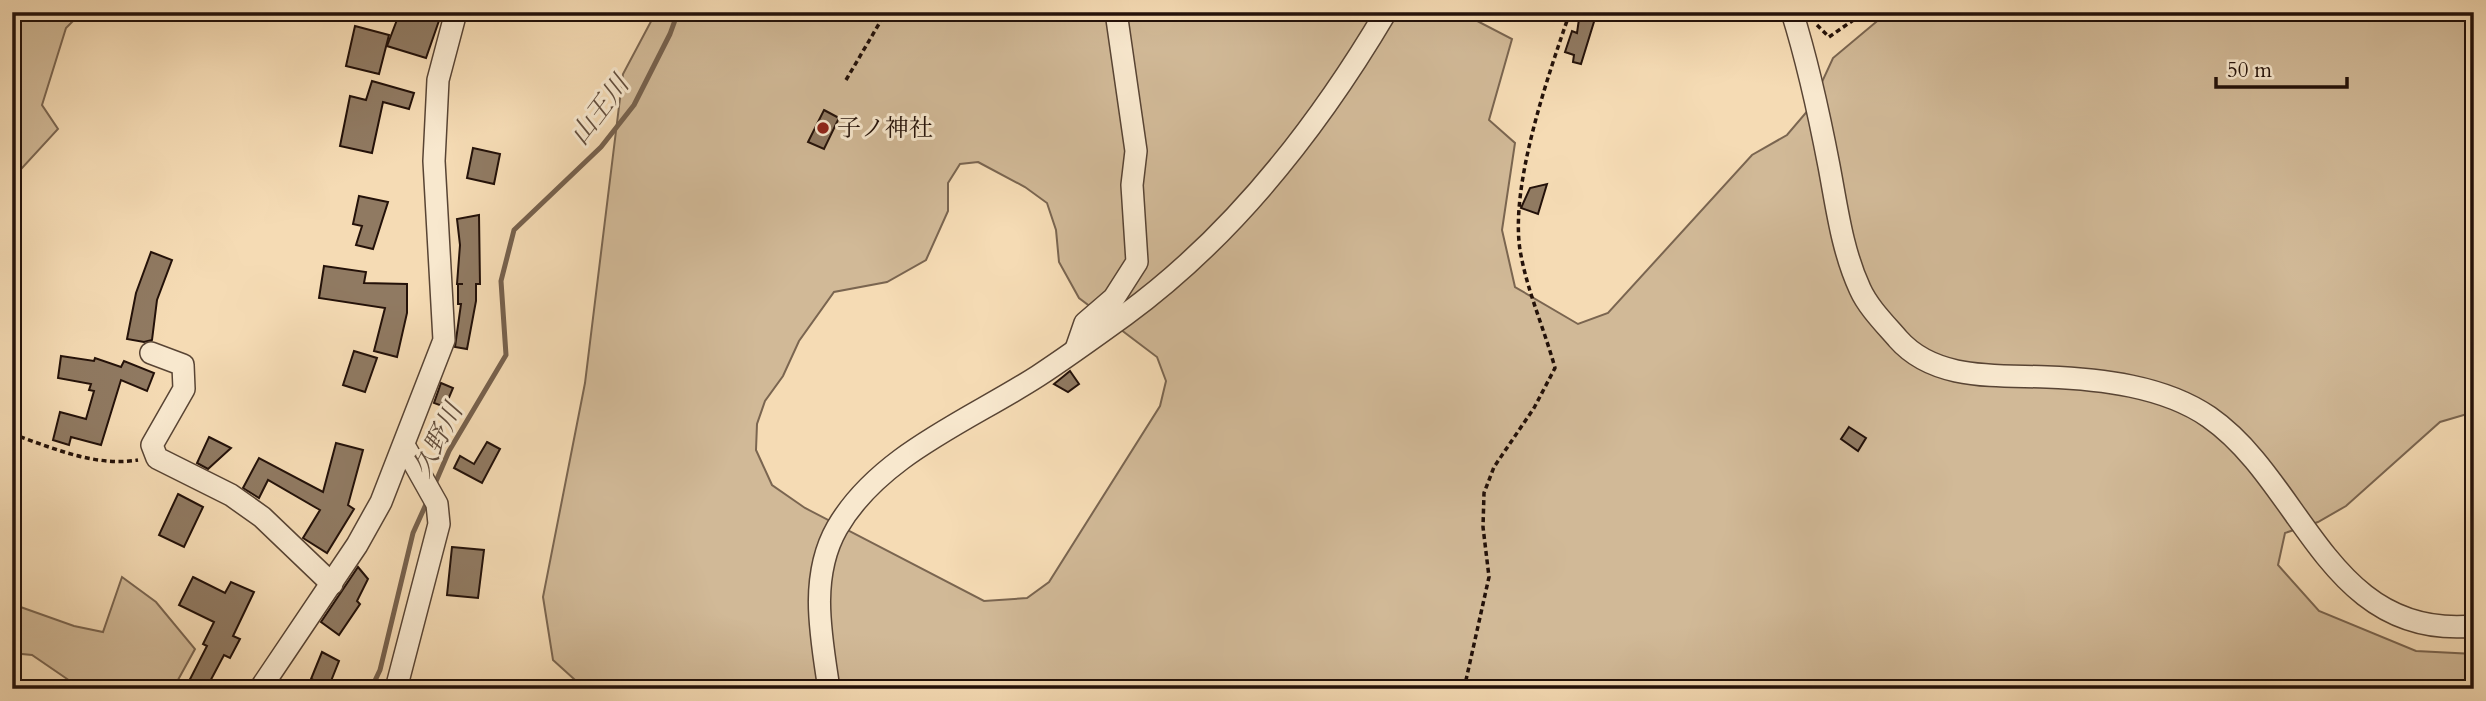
<svg xmlns="http://www.w3.org/2000/svg" width="2486" height="701" font-family="Cardo,'Noto Serif JP',serif">
<rect width="100%" height="100%" fill="#f5dbb4"/>
<filter id="stains"><feTurbulence type="fractalNoise" baseFrequency=".00286" numOctaves="4"/><feColorMatrix values="0 0 0 0 .2 0 0 0 0 .09 0 0 0 0 .02 0 0 0 .5 -.17"/></filter>
<radialGradient id="worn" r=".72"><stop offset=".6" stop-color="#630" stop-opacity="0"/><stop offset="1" stop-color="#630" stop-opacity=".3"/></radialGradient>
<g fill="#d1b997" stroke="#7a6550" stroke-width="2" fill-rule="evenodd">
<polygon points="12,12 82,12 66,28 42,105 58,129 12,179"/>
<path d="M656,12H1460L1512,39L1489,120L1515,143L1502,230L1515,287L1578,324L1608,313L1752,155L1787,135L1810,108L1833,58L1888,12H2474V412L2440,422L2346,506L2318,522L2285,533L2278,565L2319,611L2416,651L2474,654V689H585L553,660L543,597L585,383L623,74ZM978,162L1025,187L1047,203L1056,230L1059,262L1079,298L1157,357L1166,381L1160,406L1049,582L1027,598L984,601L805,508L772,485L756,450L757,424L765,401L783,376L799,341L834,292L887,282L926,260L948,211V183L960,164Z"/>
<polygon points="122,577 156,602 195,649 173,689 74,689 73,683 32,655 12,653 12,604 74,626 103,632"/>
</g>
<g fill="none" stroke-linecap="round" stroke-linejoin="round">
<g stroke="#76614d" stroke-width="5">
<polyline points="434,486 449,451 506,355 501,281 514,230 601,147 634,105 670,34 678,12"/>
<polyline points="371,689 380,670 413,533 427,502"/>
</g>
</g>
<g fill="#907a62" stroke="#231109" stroke-width="2">
<polygon points="400,12 442,12 426,58 387,46"/>
<polygon points="1580,12 1597,12 1581,64 1573,62 1574,55 1565,52 1572,31 1577,33"/>
<polygon points="355,26 389,35 379,74 346,66"/>
<polygon points="372,81 414,93 409,109 383,102 372,153 340,146 350,96 366,100"/>
<polygon points="824,110 839,118 824,149 808,142"/>
<polygon points="473,148 500,154 494,184 467,178"/>
<polygon points="1547,184 1538,214 1521,208 1530,188"/>
<polygon points="359,196 388,202 373,249 356,245 362,226 353,224"/>
<polygon points="479,215 480,284 476,284 476,301 467,349 455,347 461,304 458,304 458,284 463,284 457,284 460,245 457,219"/>
<polygon points="151,252 172,260 157,300 152,340 144,342 127,339 136,293"/>
<polygon points="324,266 366,272 364,283 407,284 407,313 397,357 374,351 385,308 319,298"/>
<polygon points="354,351 377,358 365,392 343,385"/>
<polygon points="61,356 94,361 95,358 121,367 124,361 154,373 147,391 121,380 101,445 71,437 69,445 53,440 60,412 86,419 94,391 89,390 91,384 58,378"/>
<polygon points="1070,371 1079,384 1068,392 1054,384"/>
<polygon points="441,383 453,388 445,407 434,403"/>
<polygon points="1849,427 1866,438 1858,451 1841,439"/>
<polygon points="209,437 231,448 208,469 197,463"/>
<polygon points="487,442 500,449 482,483 454,468 460,456 474,464"/>
<polygon points="336,443 363,450 348,505 354,509 327,553 303,538 320,510 268,480 259,498 243,488 259,458 323,492"/>
<polygon points="178,494 203,507 184,547 159,535"/>
<polygon points="452,547 484,550 478,598 447,595"/>
<polygon points="358,567 368,579 357,601 360,604 339,635 321,622"/>
<polygon points="193,577 225,593 231,582 254,592 233,636 240,639 230,658 224,655 206,689 185,689 207,646 203,644 214,622 179,605"/>
<polygon points="322,652 339,661 329,686 311,679"/>
</g>
<g fill="none" stroke-linecap="round" stroke-linejoin="round">
<defs>
<g id="minor">
<path d="M1792,12C1808,63 1819,114 1829,166C1837,208 1842,250 1860,289C1868,307 1885,324 1898,339C1935,381 1997,375 2047,377C2100,379 2164,386 2209,417C2304,483 2328,640 2474,626"/>
<polyline points="1076,349 1085,323 1114,298 1137,262 1132,185 1136,151 1116,12"/>
<polyline points="151,353 183,365 184,389 152,445 157,458 231,495 262,517 332,584"/>
<polyline points="260,689 357,545 381,502 444,340 434,161 438,80 456,12"/>
<polyline points="396,689 439,524 437,504 405,447"/>
<path d="M829,689C821,636 809,577 837,528C879,455 970,420 1038,376C1067,357 1096,336 1125,315C1233,236 1318,127 1386,12"/>
</g>
</defs>
<use href="#minor" stroke="#584434" stroke-width="24"/>
<g stroke="#231109" stroke-width="3.5" stroke-dasharray="5 3.5" stroke-linecap="butt">
<polyline points="1817,25 1829,37 1865,12"/>
<polyline points="846,80 886,12"/>
<path d="M12,434C53,448 95,467 138,460"/>
<path d="M1464,689L1489,577L1483,527L1484,493L1494,467L1534,408L1555,368C1544,328 1527,291 1520,250C1510,184 1548,76 1570,12"/>
</g>
<use href="#minor" stroke="#f8e8ce" stroke-width="21"/>
</g>
<circle fill="#8f2418" stroke="#f8e8ce" stroke-width="2.5" cx="823" cy="128" r="7"/>
<g text-anchor="middle" stroke-width="6" stroke-linejoin="round" paint-order="stroke">
<g font-size="24" fill="#231109" stroke="#f8e8ce" text-anchor="start">
<text x="837" y="136">子ノ神社</text>
</g>
<g font-size="26" font-style="italic" fill="#624d3c" stroke="#f8e8ce">
<text transform="translate(599 110) rotate(-53)" y="9">山王川</text>
<text transform="translate(437 440) rotate(-63)" y="9">久野川</text>
</g>
</g>
<rect width="2486" height="701" fill="none" stroke="#f5dbb4" stroke-width="42"/>
<rect x="14" y="14" width="2458" height="673" fill="none" stroke="#231109" stroke-width="3.5"/>
<rect x="21" y="21" width="2444" height="659" fill="none" stroke="#231109" stroke-width="2"/>
<path d="M2216 77v10h131v-10" fill="none" stroke="#231109" stroke-width="3.5"/>
<text x="2227" y="77" font-size="21" fill="#231109" stroke="#f8e8ce" stroke-width="5" paint-order="stroke">50 m</text>
<rect width="100%" height="100%" filter="url(#stains)"/>
<rect width="100%" height="100%" fill="url(#worn)"/>
</svg>
